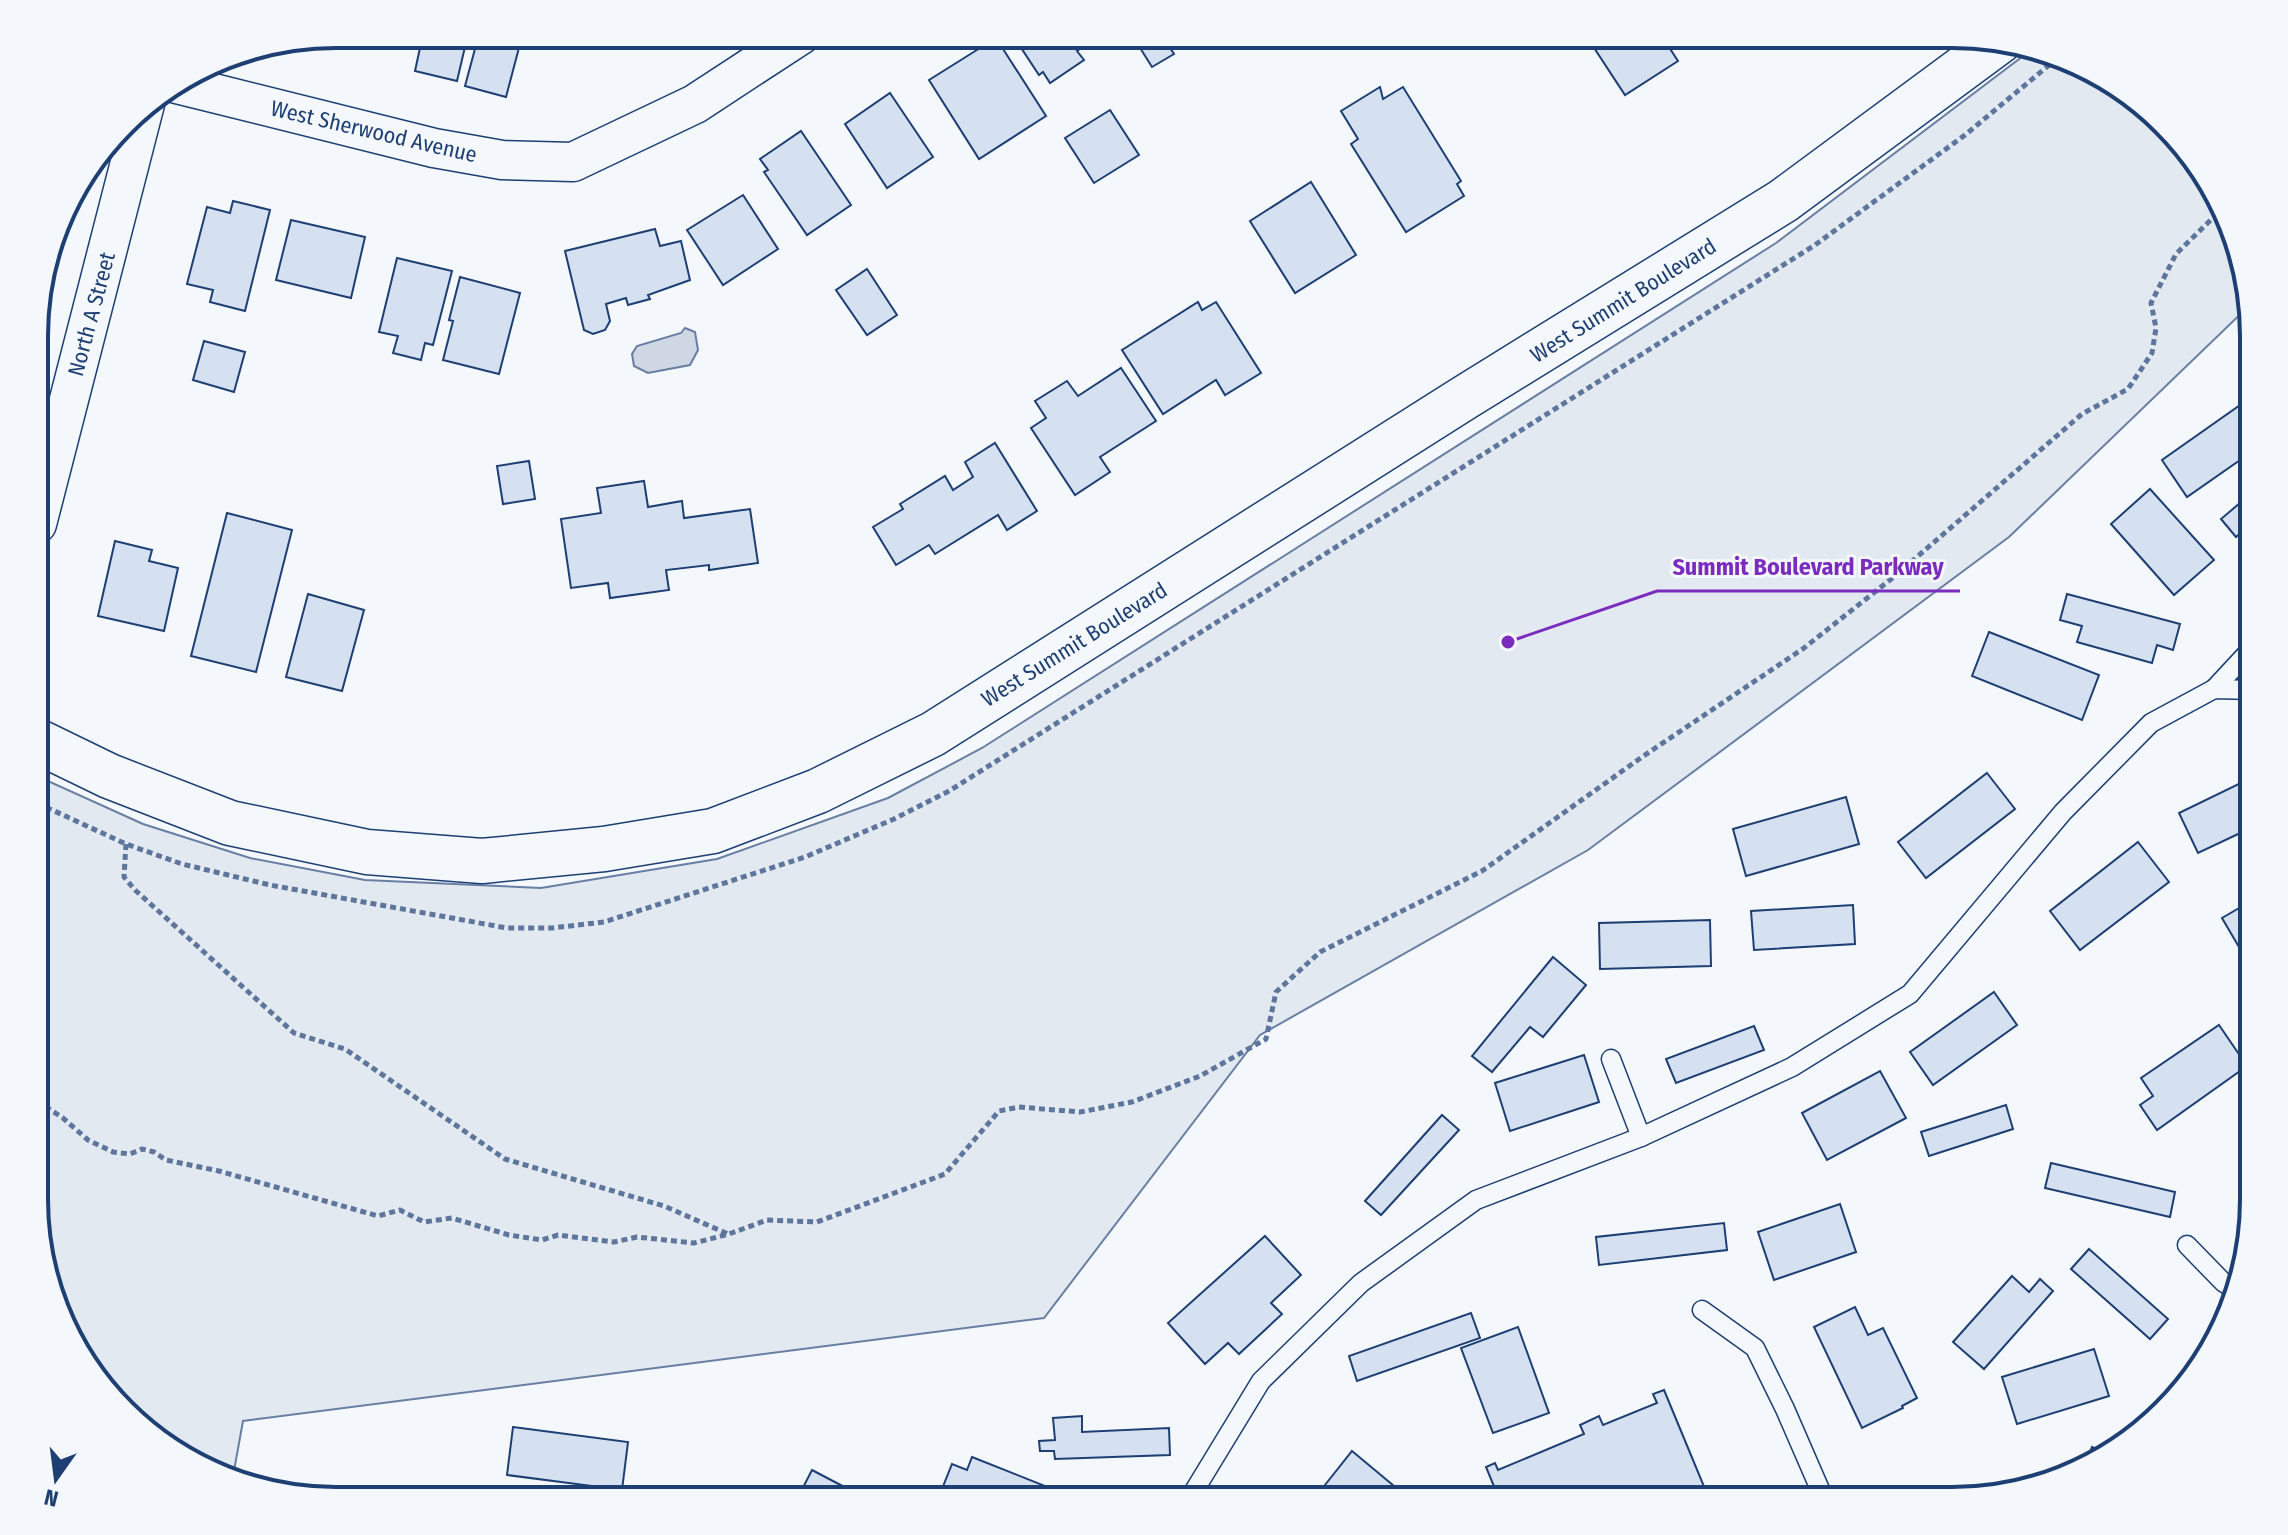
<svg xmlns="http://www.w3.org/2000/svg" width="2288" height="1535" font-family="'Fira Sans Condensed',sans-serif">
<rect width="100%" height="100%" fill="#f4f7fb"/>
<polygon fill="#e3e9f0" stroke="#687fa3" stroke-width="2" points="2035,47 2050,50 2136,96 2223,202 2250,305 2009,537 1588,850 1260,1035 1044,1318 243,1421 232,1482 152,1439 74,1350 37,1238 37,776 143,824 250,858 365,880 541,888 717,859 888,798 982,748 1776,243"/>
<polygon fill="#cfd7e4" stroke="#687fa3" stroke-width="2" points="685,328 695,332 698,350 690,365 648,373 634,366 632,354 637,346 681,333"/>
<g fill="#d5e0f0" stroke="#1d3f73" stroke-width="2">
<polygon points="336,34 361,34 358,44 326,36"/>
<polygon points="423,34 468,34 457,81 415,71"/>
<polygon points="479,34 520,44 506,97 465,86"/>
<polygon points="1012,34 1101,34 1077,51 1084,60 1050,83 1043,72 1039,75"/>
<polygon points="1123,34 1161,34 1174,54 1152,67 1137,43 1131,46"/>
<polygon points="1585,34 1661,35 1678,61 1625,95"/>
<polygon points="996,38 1046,116 979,159 929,80"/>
<polygon points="1380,87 1383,99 1403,87 1461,181 1457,184 1464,196 1406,232 1351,144 1358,139 1341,111"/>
<polygon points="890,93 933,157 887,188 845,124"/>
<polygon points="1110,110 1139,155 1094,183 1065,138"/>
<polygon points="801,131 851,205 807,235 764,172 768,170 760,159"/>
<polygon points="1311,182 1356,255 1295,293 1250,221"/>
<polygon points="743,195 778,249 723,285 687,230"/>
<polygon points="233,201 270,210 245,311 210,302 213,290 187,284 207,207 230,213"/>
<polygon points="291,220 365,237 351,298 276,280"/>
<polygon points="655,229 660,246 681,241 690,280 648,295 650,299 628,305 626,298 606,304 610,321 605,330 593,334 584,330 565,251"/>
<polygon points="397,258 452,271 433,345 425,343 421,360 393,353 398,336 379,332"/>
<polygon points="867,269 897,315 867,335 836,290"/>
<polygon points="460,277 520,293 499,374 443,360 453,321 449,320"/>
<polygon points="1198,302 1202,310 1216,302 1261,373 1225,395 1216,380 1163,414 1122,350"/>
<polygon points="204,341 245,352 234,392 193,380"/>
<polygon points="1121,368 1156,421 1100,457 1110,472 1075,495 1031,428 1046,418 1035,401 1067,381 1078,396"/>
<polygon points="2253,396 2253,451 2187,497 2162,460"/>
<polygon points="995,443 1037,511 1007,530 998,515 935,554 929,545 896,565 873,527 903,509 900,504 945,476 953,490 973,477 965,462"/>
<polygon points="529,461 535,499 503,504 497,466"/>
<polygon points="644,481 648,507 682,501 684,518 750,509 758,563 709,570 709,565 666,570 669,590 610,598 608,583 571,588 561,519 601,513 597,488"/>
<polygon points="2150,489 2214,560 2174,595 2111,524"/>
<polygon points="2253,492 2253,522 2236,537 2221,519"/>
<polygon points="227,513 292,530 256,672 191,656"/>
<polygon points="115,541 152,550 149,561 178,568 164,631 98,616"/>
<polygon points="308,594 364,610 342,691 286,677"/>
<polygon points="2067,594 2180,624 2173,650 2157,645 2152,663 2077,642 2082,626 2060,620"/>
<polygon points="1989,632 2099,675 2082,720 1972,676"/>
<polygon points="1987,773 2015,809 1926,878 1898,842"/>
<polygon points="2253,777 2253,827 2198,853 2179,813"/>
<polygon points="1846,797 1859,844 1746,876 1733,829"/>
<polygon points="2138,842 2169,882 2080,950 2050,911"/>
<polygon points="2253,900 2253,962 2249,964 2222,918"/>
<polygon points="1853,905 1855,944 1754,950 1751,911"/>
<polygon points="1710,920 1711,966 1600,969 1599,923"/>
<polygon points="1553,957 1586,985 1543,1037 1530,1027 1492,1072 1472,1056"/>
<polygon points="1994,992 2017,1025 1933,1085 1910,1052"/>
<polygon points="2219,1025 2247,1066 2157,1130 2140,1105 2153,1096 2141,1078"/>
<polygon points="1754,1026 1764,1050 1676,1083 1666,1059"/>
<polygon points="1584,1055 1599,1102 1510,1131 1495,1083"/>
<polygon points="1880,1071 1906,1118 1827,1160 1802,1113"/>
<polygon points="2006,1105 2013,1129 1929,1156 1921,1132"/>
<polygon points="1442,1115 1459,1130 1381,1215 1365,1201"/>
<polygon points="2051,1163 2175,1192 2170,1217 2045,1188"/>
<polygon points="1840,1204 1856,1252 1774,1280 1758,1232"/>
<polygon points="1724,1223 1727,1250 1599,1265 1596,1237"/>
<polygon points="1265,1236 1301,1275 1271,1303 1282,1314 1239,1354 1228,1343 1205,1364 1168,1323"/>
<polygon points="2089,1249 2168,1319 2150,1339 2071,1269"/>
<polygon points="2012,1276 2029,1292 2040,1279 2053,1291 1984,1369 1953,1342"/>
<polygon points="1855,1307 1868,1335 1883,1328 1917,1398 1902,1406 1903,1408 1862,1428 1814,1327"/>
<polygon points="1471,1313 1480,1338 1357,1381 1349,1356"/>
<polygon points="1518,1327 1549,1413 1493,1433 1461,1348"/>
<polygon points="2094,1349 2109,1396 2017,1424 2002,1377"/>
<polygon points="2184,1374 2192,1382 2172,1399 2166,1393"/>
<polygon points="1664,1390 1710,1501 1500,1501 1486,1467 1495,1463 1498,1470 1584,1434 1580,1425 1599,1416 1603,1425 1657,1403 1653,1394"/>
<polygon points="1082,1416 1082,1432 1169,1428 1170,1455 1055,1459 1054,1451 1040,1451 1039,1441 1055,1440 1053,1418"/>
<polygon points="513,1427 628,1442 622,1490 507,1475"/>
<polygon points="2092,1447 2107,1453 2083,1470"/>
<polygon points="1352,1451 1412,1501 1345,1501 1325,1485"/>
<polygon points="972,1457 1050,1488 1045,1501 970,1501 942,1489 952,1464 967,1470"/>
<polygon points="812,1470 871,1501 796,1501"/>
</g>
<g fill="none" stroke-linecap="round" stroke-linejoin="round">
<defs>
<g id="lane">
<polyline points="2214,689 2253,647"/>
<polyline points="1611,1059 1641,1137"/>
<polyline points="2187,1245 2223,1282 2239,1292"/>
<polyline points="1702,1310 1755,1348 1785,1409 1825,1501"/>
<polyline points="1191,1496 1261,1381 1361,1283 1476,1200 1641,1137 1792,1067 1910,994 2063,812 2151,723 2214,689 2253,690"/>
</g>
<g id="street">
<polyline points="177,84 434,148 502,160 573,162 695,104 802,34"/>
<polyline points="37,524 145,104"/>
</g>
<polyline id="secondary" points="37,741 109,776 230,823 367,852 482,861 604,849 713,831 818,791 933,734 1464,398 1783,201 2001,40"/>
</defs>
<use href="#lane" stroke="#1d3f73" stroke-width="21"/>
<use href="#street" stroke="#1d3f73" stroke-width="41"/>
<use href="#secondary" stroke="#1d3f73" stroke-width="47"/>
<g stroke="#5e769c" stroke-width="5" stroke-dasharray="6 4" stroke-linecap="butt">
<polyline points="37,803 126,844 182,864 270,885 507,928 552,928 604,922 805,857 894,819 949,791 1815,245 1965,135 2060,56"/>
<polyline points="126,844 124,877 135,890 294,1033 345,1049 505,1159 664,1206 728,1234"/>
<polyline points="37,1101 63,1118 88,1140 113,1152 130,1154 142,1149 154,1152 166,1160 219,1171 378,1216 400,1210 424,1222 452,1218 509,1235 542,1240 558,1235 614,1242 637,1237 694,1243 729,1234 767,1220 817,1222 945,1174 999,1111 1019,1107 1080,1112 1132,1102 1200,1076 1266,1039 1276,992 1320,952 1482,871 1642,757 1804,648 1895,576 2082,414 2128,389 2152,353 2156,328 2151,303 2176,254 2224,207"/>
</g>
<use href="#lane" stroke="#f4f7fb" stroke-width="18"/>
<use href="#street" stroke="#f4f7fb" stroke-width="38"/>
<use href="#secondary" stroke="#f4f7fb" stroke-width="44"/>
</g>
<g text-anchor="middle" stroke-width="6" stroke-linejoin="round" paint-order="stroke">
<g font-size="22" fill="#1d3f73" stroke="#f4f7fb">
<text transform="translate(374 131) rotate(13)" y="8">West Sherwood Avenue</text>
<text transform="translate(1623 300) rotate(-32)" y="8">West Summit Boulevard</text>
<text transform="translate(91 314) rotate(-75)" y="8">North A Street</text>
<text transform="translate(1074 644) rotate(-32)" y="8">West Summit Boulevard</text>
</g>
</g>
<path d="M0 0H2288V1535H0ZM336 48H1952A288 288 0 0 1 2240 336V1199A288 288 0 0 1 1952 1487H336A288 288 0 0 1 48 1199V336A288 288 0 0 1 336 48Z" fill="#f4f7fb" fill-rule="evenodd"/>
<path fill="none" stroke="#1d3f73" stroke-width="4" d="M336 48H1952A288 288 0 0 1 2240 336V1199A288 288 0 0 1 1952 1487H336A288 288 0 0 1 48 1199V336A288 288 0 0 1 336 48Z"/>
<path fill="none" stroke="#7b2cbf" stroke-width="3" d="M1508 642L1657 591H1960"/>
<circle fill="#7b2cbf" stroke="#f4f7fb" stroke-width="3" cx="1508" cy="642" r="8"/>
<g font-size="24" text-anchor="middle" font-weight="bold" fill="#7b2cbf" stroke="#f4f7fb" stroke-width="6" stroke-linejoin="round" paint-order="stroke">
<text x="1808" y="575">Summit Boulevard Parkway</text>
</g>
<g transform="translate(56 1479) rotate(194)" stroke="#f4f7fb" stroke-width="6" paint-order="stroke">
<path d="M0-6L14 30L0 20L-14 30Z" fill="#1d3f73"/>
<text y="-12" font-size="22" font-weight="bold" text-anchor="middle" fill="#1d3f73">N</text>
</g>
</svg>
